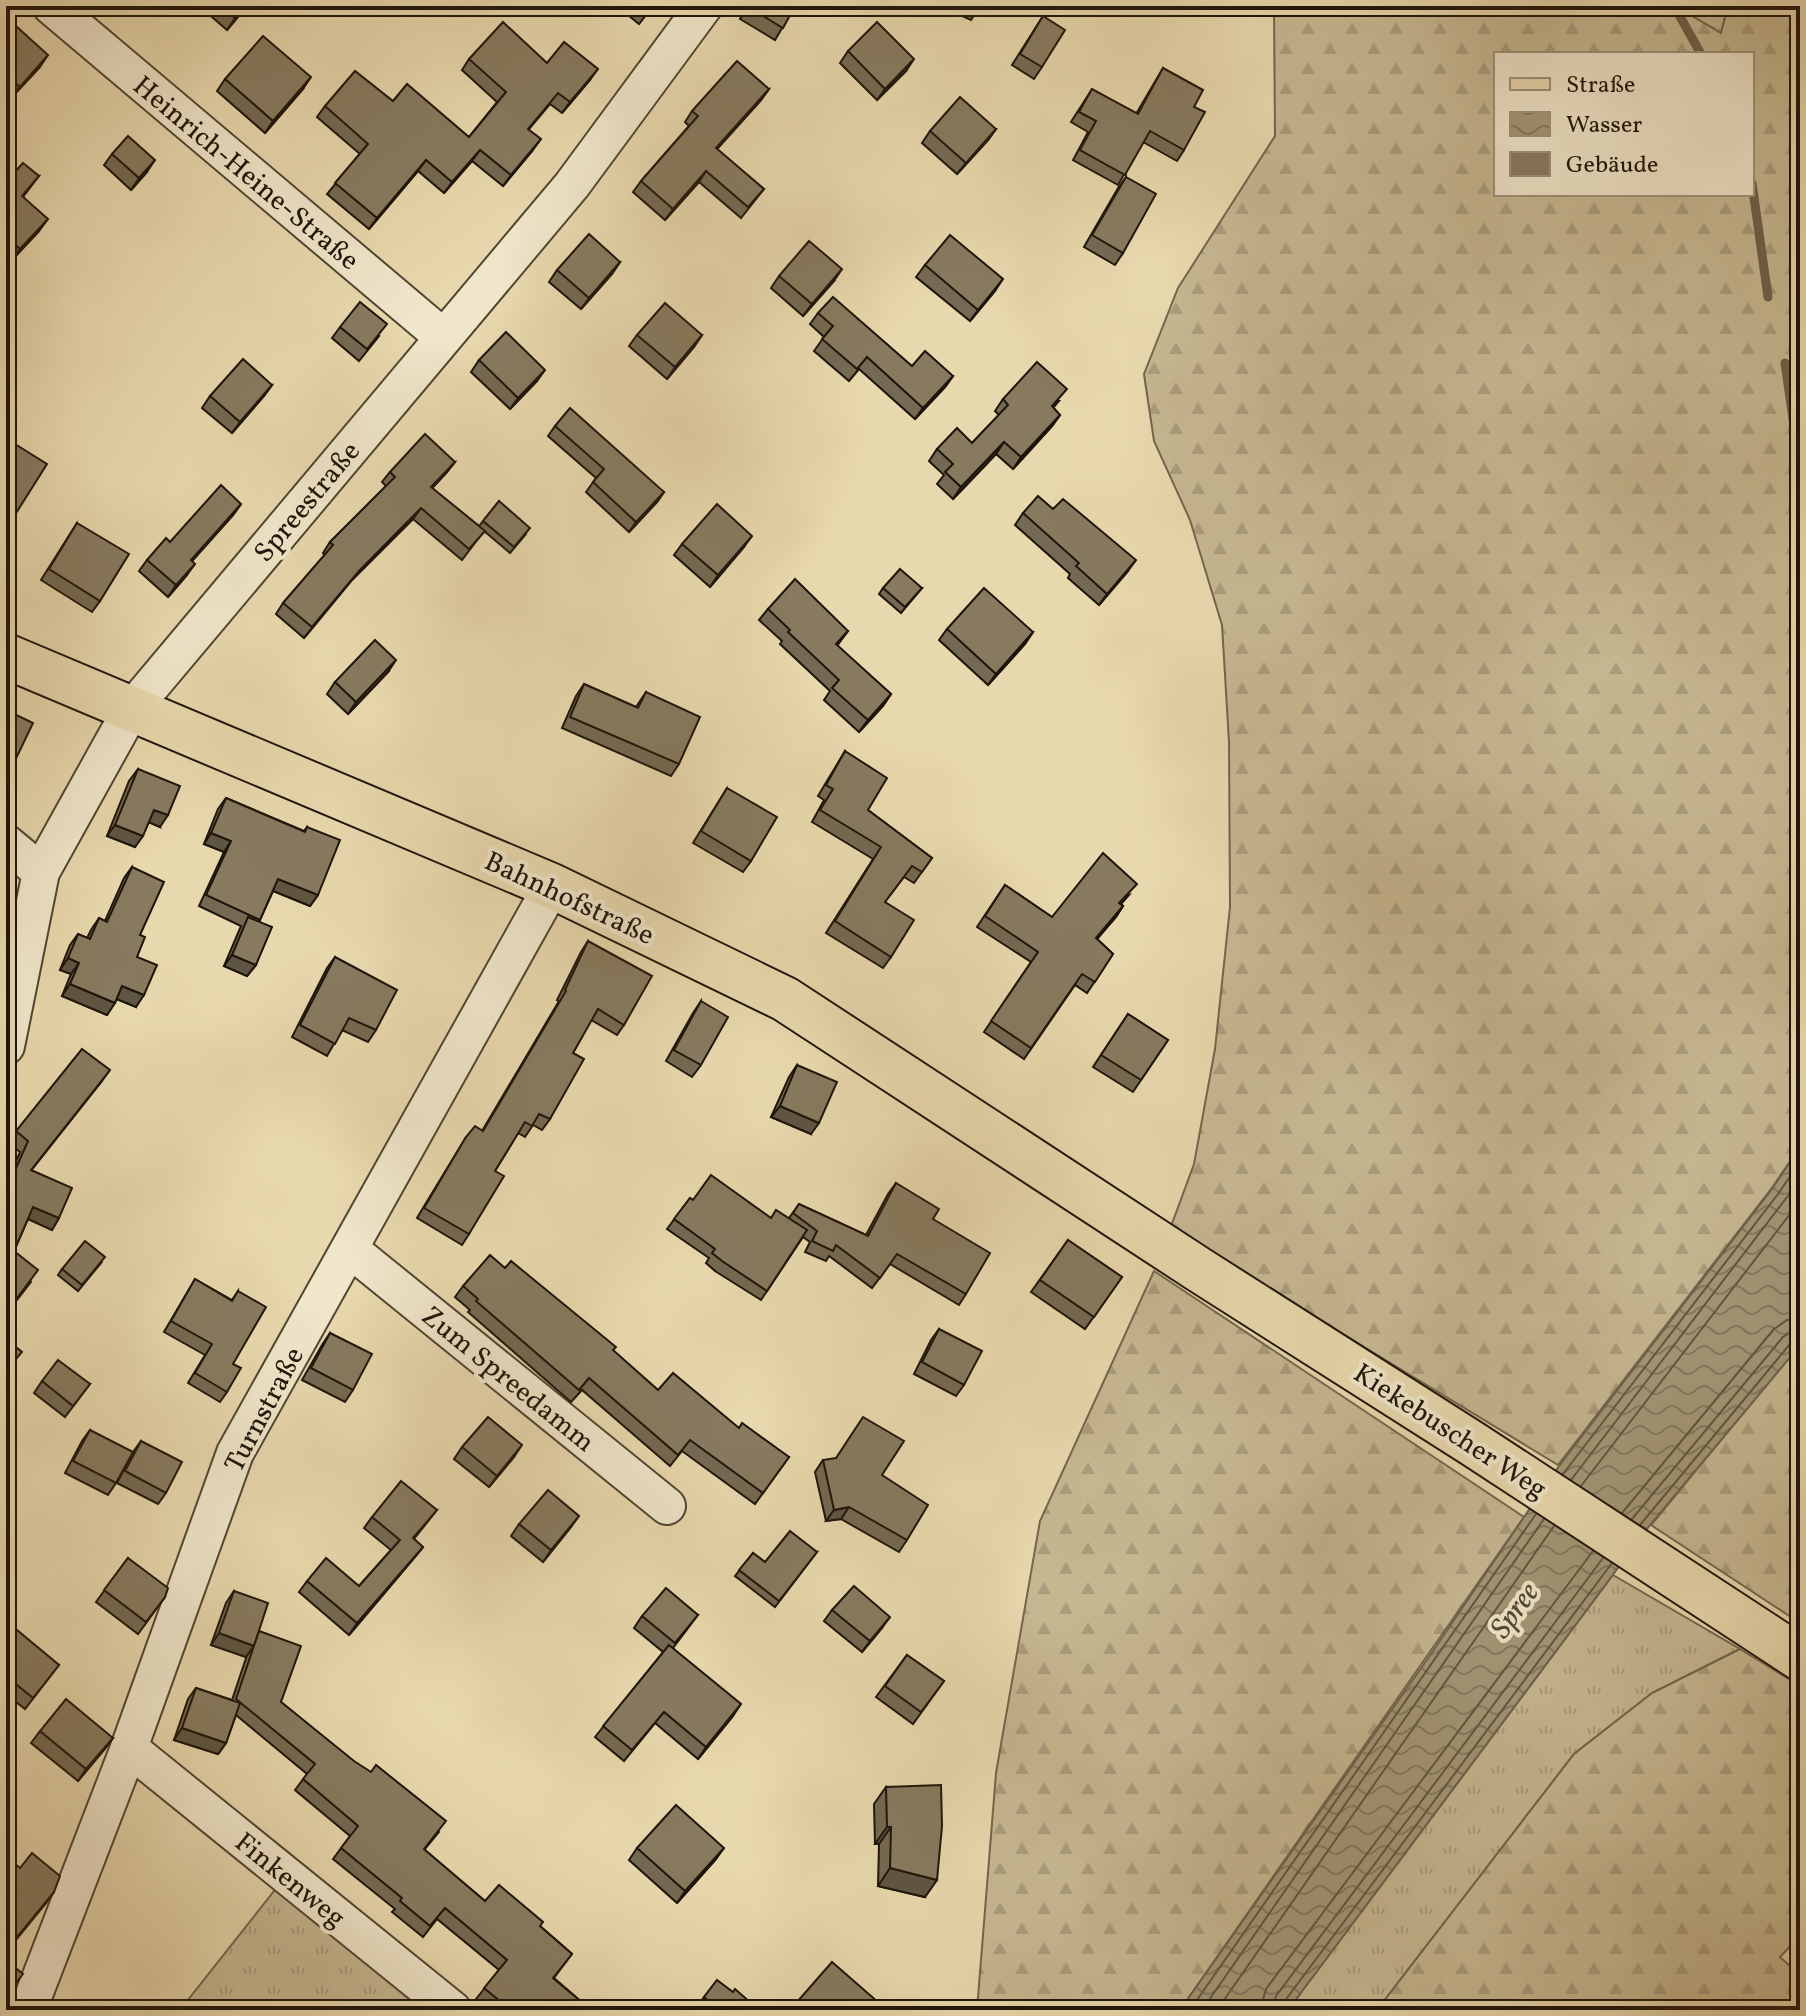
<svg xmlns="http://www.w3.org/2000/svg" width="1806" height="2016" font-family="Vollkorn,serif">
<defs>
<pattern id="grass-tufts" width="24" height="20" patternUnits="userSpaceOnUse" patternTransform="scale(2)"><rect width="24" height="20" fill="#c6b791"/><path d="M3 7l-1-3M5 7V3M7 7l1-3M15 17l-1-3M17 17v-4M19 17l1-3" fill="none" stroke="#aa9c7c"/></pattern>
<pattern id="forest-firs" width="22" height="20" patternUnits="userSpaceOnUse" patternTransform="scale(2)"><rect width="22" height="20" fill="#c6b791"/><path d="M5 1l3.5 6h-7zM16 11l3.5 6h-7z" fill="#aa9c7c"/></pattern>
<pattern id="water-waves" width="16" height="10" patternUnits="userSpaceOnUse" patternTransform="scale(2)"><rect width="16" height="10" fill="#a39676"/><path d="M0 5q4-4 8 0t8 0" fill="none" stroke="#84795f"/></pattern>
</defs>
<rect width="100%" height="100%" fill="#e8d8ad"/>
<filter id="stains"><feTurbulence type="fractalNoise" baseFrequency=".0025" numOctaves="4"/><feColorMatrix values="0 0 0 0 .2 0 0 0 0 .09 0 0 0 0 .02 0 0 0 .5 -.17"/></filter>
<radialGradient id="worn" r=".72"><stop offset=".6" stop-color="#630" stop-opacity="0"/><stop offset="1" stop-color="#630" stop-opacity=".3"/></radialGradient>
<g fill="url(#grass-tufts)" stroke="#72664e" stroke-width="2">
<polygon points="1675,6 1728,6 1721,33"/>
<polygon points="1613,1575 1740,1649 1652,1693 1574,1754 1377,2010 1288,2010"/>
<polygon points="278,1886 433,2010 180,2010"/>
</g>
<g fill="url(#forest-firs)" stroke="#72664e" stroke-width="2" fill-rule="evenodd">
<path d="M1274,6H1675L1721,33L1728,6H1800V1147L1771,1189L1558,1465L1170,1229L1194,1164L1215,1049L1230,907L1229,742L1222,625L1190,520L1154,441L1144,374L1178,288L1275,136ZM1496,54H1752V194H1496Z"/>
<polygon points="1154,1271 1524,1517 1180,2010 977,2010 996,1773 1040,1521"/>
<polygon points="1800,1344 1800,1623 1651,1525"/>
<polygon points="1740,1649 1800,1686 1800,1936 1780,1957 1800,1975 1800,2010 1377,2010 1574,1754 1652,1693"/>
</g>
<polygon fill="url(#water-waves)" stroke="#6e624b" stroke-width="2" points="1800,1147 1800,1344 1797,1349 1650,1525 1288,2010 1180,2010 1431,1654 1556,1470 1772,1189"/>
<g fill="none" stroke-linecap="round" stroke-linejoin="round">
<g stroke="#605640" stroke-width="2">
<polyline points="1563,1474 1778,1194 1800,1162"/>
<polyline points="1571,1480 1800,1180"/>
<polyline points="1581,1486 1800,1201"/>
<polyline points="1622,1513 1774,1329 1787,1320 1800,1319"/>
<polyline points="1632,1519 1783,1337 1791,1332 1800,1331"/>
<polyline points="1640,1525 1790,1344 1800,1341"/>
<polyline points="1190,2010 1536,1514"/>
<polyline points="1202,2010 1544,1519"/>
<polyline points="1217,2010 1554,1526"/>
<polyline points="1260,2010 1266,1989 1593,1551"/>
<polyline points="1272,2010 1276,1996 1603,1558"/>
<polyline points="1282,2010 1284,2002 1612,1563"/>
</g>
<g stroke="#6e624b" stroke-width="9">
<polyline points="1669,6 1678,13 1701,54"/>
<polyline points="1752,183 1768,297"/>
<polyline points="1785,363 1800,468"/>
</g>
<defs>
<g id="minor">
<polyline points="51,6 443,337"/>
<polyline points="6,843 41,872"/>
<polyline points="6,1046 41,872 131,710 572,185 704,6"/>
<polyline points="351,1250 667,1506"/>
<polyline points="129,1748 453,2010"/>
<polyline points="28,2010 129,1748 235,1453 552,886"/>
</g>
<polyline id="major" points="6,656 552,886 785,999 1198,1269 1473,1444 1800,1658"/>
</defs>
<use href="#minor" stroke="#504633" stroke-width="40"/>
<use href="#major" stroke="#1e150a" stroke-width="48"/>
<use href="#minor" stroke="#f0e6ca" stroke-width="36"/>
<use href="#major" stroke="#e8d8ad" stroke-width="44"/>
</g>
<g fill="#746952" stroke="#1e150a" stroke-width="2">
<polygon points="104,6 123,6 115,15"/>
<polygon points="208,6 247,6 227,30 205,11"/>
<polygon points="617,6 653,6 639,24"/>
<polygon points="747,6 795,6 775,40 740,19"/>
<polygon points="940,6 980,6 971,20"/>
<polygon points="1043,16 1042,67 1034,79 1012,65"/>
<polygon points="6,17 40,67 11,98 6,93"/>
<polygon points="848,51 906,71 877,100 840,63"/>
<polygon points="469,59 547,63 590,80 562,113 550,104 529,129 533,150 503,186 472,161 444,193 418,171 369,229 327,194 360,154 317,117 325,106 393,101 469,137 497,102 462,70"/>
<polygon points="1163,68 1194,107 1184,150 1177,161 1143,142 1118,185 1073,160 1088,132 1071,122 1092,89 1136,114"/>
<polygon points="225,79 303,89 265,133 217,91"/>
<polygon points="769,89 761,100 717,149 764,189 741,218 699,182 665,220 633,192 641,181 689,126 685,122 692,111"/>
<polygon points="996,129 988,140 957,174 922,143 930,131"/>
<polygon points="112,154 147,172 131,190 104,165"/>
<polygon points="39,176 23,197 39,231 12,260 6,255 6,182"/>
<polygon points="1126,177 1123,253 1115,265 1084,247 1118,188"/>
<polygon points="620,262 612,274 581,309 549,282 557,270"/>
<polygon points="925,265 995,291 970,321 916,277"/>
<polygon points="779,276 834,281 803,316 771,288"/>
<polygon points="818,313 912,366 953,376 945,387 915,419 859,369 849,381 814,351 824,337 810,324"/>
<polygon points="340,327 379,336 359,361 332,338"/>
<polygon points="637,335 702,335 694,347 667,379 629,346"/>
<polygon points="479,360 537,381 510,409 471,372"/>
<polygon points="272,385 264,396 232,433 202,408 210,396"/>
<polygon points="1003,399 1059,401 1053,408 1060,415 1052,426 1013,469 996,454 953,499 937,484 944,475 929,461 937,449 972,443 999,415 995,411"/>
<polygon points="555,426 664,492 657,502 629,532 586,492 596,478 548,436"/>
<polygon points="455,462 447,472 432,488 479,526 499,501 526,534 510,553 484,531 462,560 413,519 351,581 304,638 276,614 283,603 325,555 323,553 330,542 386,486 382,482 390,472"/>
<polygon points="241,504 233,515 192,561 187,575 168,597 139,571 147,560 170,542"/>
<polygon points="1053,509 1128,571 1099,605 1068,578 1070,574 1015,525 1023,513"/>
<polygon points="77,523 100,601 92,612 41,580"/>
<polygon points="682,544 744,547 710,587 674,555"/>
<polygon points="883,588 922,588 901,613 879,594"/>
<polygon points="768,609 848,631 837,646 891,694 883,706 859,732 824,700 830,691 780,644 782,641 759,620"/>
<polygon points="947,629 1033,632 1025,644 988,685 939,640"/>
<polygon points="388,672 348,714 327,694 335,682"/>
<polygon points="584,684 636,707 646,692 679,764 671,776 562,728 576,696"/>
<polygon points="6,710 12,767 6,776"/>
<polygon points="845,751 868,810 932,858 914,883 904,877 885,902 891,957 883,968 826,933 873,859 812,822 824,800 818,796"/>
<polygon points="138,769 160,827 149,822 135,847 107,836 129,781"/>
<polygon points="727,788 751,861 743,872 693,843"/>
<polygon points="226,798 304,831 307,827 318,895 310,906 273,891 259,922 256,965 247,976 224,966 241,926 199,906 224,852 204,844 218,809"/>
<polygon points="132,867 140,935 137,957 136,1007 117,999 107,1015 62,996 71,974 60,970 70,945 78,934 87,938 91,930 99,918 105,921 124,878"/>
<polygon points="1005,885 1052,917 1129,895 1121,904 1123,906 1116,917 1097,939 1113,954 1087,993 1075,985 1024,1059 984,1032 1031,962 977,927"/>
<polygon points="588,941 624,1025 617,1035 591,1020 573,1053 550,1119 542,1130 533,1125 525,1137 518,1133 495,1171 469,1234 462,1245 417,1218 466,1137 482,1131 559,1001 557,1000 581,952"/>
<polygon points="335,957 376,1030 368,1042 342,1030 327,1056 292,1037 327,968"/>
<polygon points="701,1001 701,1065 692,1077 666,1061 693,1013"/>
<polygon points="1128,1014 1168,1040 1133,1092 1093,1067"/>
<polygon points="797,1065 811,1134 771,1117 789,1077"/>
<polygon points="102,1081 31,1170 59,1218 52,1230 28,1219 14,1251 31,1282 6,1314 6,1184 20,1152 8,1142 16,1131"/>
<polygon points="896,1183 933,1219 966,1294 959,1305 890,1264 872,1288 829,1256 826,1261 805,1252 810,1242 803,1237 761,1300 715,1271 706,1263 709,1258 667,1229 690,1198 693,1200 771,1218 789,1218 799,1204 866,1235 888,1194"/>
<polygon points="1068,1240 1122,1277 1085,1329 1031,1292"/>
<polygon points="101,1263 78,1291 58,1275 62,1269"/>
<polygon points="505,1268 613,1351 658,1390 739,1428 789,1457 755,1504 682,1451 670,1466 582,1390 571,1402 468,1312 470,1310 455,1297 463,1286"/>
<polygon points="195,1279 232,1300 238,1291 233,1364 227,1392 220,1402 188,1383 205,1355 164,1332"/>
<polygon points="939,1329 964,1385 956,1396 914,1374 931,1340"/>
<polygon points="330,1333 353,1390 345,1402 302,1380 322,1345"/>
<polygon points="42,1381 90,1384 65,1417 34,1393"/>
<polygon points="90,1430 116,1483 108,1495 65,1473 82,1441"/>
<polygon points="141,1441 166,1493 158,1504 117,1483 133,1452"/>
<polygon points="462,1447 514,1457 489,1487 454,1459"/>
<polygon points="823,1460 882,1475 907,1540 899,1552 841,1519 826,1521 815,1472"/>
<polygon points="437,1510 414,1539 423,1547 414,1558 349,1635 299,1592 307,1581 359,1586 391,1550 364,1528 372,1517"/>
<polygon points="519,1524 571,1527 543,1562 511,1536"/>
<polygon points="817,1552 775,1607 735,1576 753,1553 765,1562"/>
<polygon points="128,1558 165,1597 138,1634 96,1602"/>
<polygon points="234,1591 258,1633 281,1702 439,1832 424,1850 485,1901 540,1926 572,1954 554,1978 591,2010 490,2010 476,1999 499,1970 437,1919 423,1937 392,1912 395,1909 333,1859 350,1836 295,1790 307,1774 236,1715 226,1743 218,1754 174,1740 188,1699 196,1688 232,1700 247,1655 246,1657 211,1645 226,1603"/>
<polygon points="832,1610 882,1628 862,1652 824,1621"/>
<polygon points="698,1615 673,1648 733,1716 698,1759 655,1723 624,1761 595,1737 663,1652 634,1628 642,1616"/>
<polygon points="6,1631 59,1665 25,1709 6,1694"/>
<polygon points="907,1655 944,1681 913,1724 876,1697"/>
<polygon points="40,1731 113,1738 78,1781 31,1743"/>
<polygon points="886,1787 925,1897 878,1886 879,1844 875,1844 874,1804"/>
<polygon points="637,1848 716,1859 677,1903 629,1860"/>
<polygon points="20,1868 54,1892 10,1947 6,1943 6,1875"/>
<polygon points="733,1992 759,2010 695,2010 704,1997"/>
</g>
<g fill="#5e5542" stroke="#1e150a" stroke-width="2">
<polygon points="245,6 247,6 227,30 235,18"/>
<polygon points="48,55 40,67 11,98 20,87"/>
<polygon points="914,59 906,71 877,100 885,89"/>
<polygon points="598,69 590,80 562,113 570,102"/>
<polygon points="311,77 303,89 265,133 273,121"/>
<polygon points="769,89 761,100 708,159 716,148"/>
<polygon points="996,129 988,140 957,174 966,163"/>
<polygon points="541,139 533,150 503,186 511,175"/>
<polygon points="480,150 472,161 444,193 452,182"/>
<polygon points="155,160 147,172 131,190 139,178"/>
<polygon points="426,160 418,171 369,229 377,218"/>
<polygon points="706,171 699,182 665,220 673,209"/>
<polygon points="48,219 39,231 12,260 20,249"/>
<polygon points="620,262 612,274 581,309 589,298"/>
<polygon points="842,269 834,281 803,316 812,304"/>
<polygon points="1003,279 995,291 970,321 978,310"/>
<polygon points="702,335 694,347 667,379 675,367"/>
<polygon points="545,370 537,381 510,409 518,398"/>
<polygon points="953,376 945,387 915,419 923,408"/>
<polygon points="272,385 264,396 232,433 240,422"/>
<polygon points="1060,415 1052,426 1013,469 1021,457"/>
<polygon points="1004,442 996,454 953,499 961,487"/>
<polygon points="455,462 447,472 423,498 431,487"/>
<polygon points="664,492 657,502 629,532 636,522"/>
<polygon points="241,504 233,515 183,571 191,560"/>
<polygon points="421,508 413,519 351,581 304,638 359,571"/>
<polygon points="752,536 744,547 710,587 718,575"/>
<polygon points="1136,560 1128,571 1099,605 1107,594"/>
<polygon points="195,564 187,575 168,597 176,585"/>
<polygon points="1033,632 1025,644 988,685 996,674"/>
<polygon points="396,660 388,672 348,714 356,702"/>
<polygon points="891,694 883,706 859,732 868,720"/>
<polygon points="154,810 168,815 160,827 146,821"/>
<polygon points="115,825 143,836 135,847 107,836"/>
<polygon points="211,833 231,841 224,852 204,844"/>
<polygon points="278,879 318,895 310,906 271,890"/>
<polygon points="1123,906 1116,917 1088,949 1096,938"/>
<polygon points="232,955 256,965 247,976 224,966"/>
<polygon points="68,958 79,963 71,974 60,970"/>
<polygon points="70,984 115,1003 107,1015 62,996"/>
<polygon points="122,986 144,995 136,1007 114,998"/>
<polygon points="110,1070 102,1081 23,1181 31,1170"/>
<polygon points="780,1106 819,1123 811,1134 771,1117"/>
<polygon points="33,1207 59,1218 52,1230 26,1218"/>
<polygon points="6,1217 13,1220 6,1229"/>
<polygon points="522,1445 514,1457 489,1487 497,1476"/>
<polygon points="849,1507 841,1519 826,1521 834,1510"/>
<polygon points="579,1516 571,1527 543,1562 551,1550"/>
<polygon points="423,1547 414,1558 349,1635 357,1623"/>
<polygon points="890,1617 882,1628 862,1652 870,1641"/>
<polygon points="219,1633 254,1646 246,1657 211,1645"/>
<polygon points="741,1704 733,1716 698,1759 706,1747"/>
<polygon points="182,1728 226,1743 218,1754 174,1740"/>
<polygon points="113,1738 105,1749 78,1781 86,1769"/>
<polygon points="887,1827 891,1827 879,1844 875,1844"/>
<polygon points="724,1848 716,1859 677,1903 685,1891"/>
<polygon points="890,1868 937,1880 925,1897 878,1886"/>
<polygon points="54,1892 47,1902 10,1947 18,1936"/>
</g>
<g fill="#877a5f" stroke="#1e150a" stroke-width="2">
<polygon points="221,6 245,6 235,18"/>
<polygon points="636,6 652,6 646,14"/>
<polygon points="748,6 795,6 783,28 748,7"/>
<polygon points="1043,16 1065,30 1042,67 1020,54"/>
<polygon points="6,17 48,55 20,87 6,75"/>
<polygon points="503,22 547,63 564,42 598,69 570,102 558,93 528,129 541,139 511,175 480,150 452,182 426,160 377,218 335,183 368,144 325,106 355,71 393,101 407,84 469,137 506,92 469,59"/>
<polygon points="877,22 914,59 885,89 848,51"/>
<polygon points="263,36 311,77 273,121 225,79"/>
<polygon points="737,61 769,89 716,148 764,189 748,207 706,171 673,209 641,181 698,116 692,111"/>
<polygon points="1163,68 1203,90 1194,107 1205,112 1184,150 1150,131 1125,175 1080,150 1096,121 1079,112 1092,89 1138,114"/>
<polygon points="960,97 996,129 966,163 930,131"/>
<polygon points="128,136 155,160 139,178 112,154"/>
<polygon points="23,163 39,176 22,196 48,219 20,249 6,236 6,182"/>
<polygon points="1126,177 1156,194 1123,253 1092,235"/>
<polygon points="589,234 620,262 589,298 557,270"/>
<polygon points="950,235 1003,279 978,310 925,265"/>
<polygon points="809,241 842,269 812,304 779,276"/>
<polygon points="833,297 912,366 925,351 953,376 923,408 867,357 857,369 822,339 833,326 818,313"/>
<polygon points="360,302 387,324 367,349 340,327"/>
<polygon points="665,303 702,335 675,367 637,335"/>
<polygon points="506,332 545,370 518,398 479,360"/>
<polygon points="243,359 272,385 240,422 210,396"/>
<polygon points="1037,362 1067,389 1052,406 1060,415 1021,457 1004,442 961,487 945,472 953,464 937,449 957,428 972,443 1008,405 1003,399"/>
<polygon points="570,408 664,492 636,522 593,482 604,469 555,426"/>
<polygon points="425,434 455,462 431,487 485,531 469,549 421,508 359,571 312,627 283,603 333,545 330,542 395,477 390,472"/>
<polygon points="15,444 47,464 6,529 6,456 7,456"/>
<polygon points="221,485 241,504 191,560 195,564 176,585 147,560 166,538 170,542"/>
<polygon points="1038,496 1053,509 1063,499 1136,560 1107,594 1076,566 1079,563 1023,513"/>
<polygon points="499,501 530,528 514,547 483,521"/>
<polygon points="717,504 752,536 718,575 682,544"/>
<polygon points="77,523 129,554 100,601 49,569"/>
<polygon points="900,569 922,588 905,607 883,588"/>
<polygon points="795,579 848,631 836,644 891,694 868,720 832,688 839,680 788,632 790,630 768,609"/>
<polygon points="984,588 1033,632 996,674 947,629"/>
<polygon points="375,640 396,660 356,702 335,682"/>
<polygon points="584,684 638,708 646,692 700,717 679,764 570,717"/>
<polygon points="6,710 33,723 12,767 6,764"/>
<polygon points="845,751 887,778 868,810 932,858 922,872 912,866 885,902 914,920 891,957 835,921 881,847 820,810 833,789 826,785"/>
<polygon points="138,769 180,786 168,815 154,810 143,836 115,825"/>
<polygon points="727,788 777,817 751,861 701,831"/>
<polygon points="226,798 305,832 307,827 340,840 318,895 278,879 260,920 206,895 231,841 211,833"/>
<polygon points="6,853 11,857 6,863"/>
<polygon points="1103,853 1137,884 1119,903 1123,906 1096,938 1113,954 1095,982 1082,974 1031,1048 991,1021 1038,952 985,916 1005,885 1052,917"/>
<polygon points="132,867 164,882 140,935 145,937 137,957 157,965 144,995 122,986 115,1003 70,984 79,963 68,958 78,934 90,939 99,918 107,922"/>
<polygon points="248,917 272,927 256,965 232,955"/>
<polygon points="588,941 652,976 624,1025 598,1009 573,1053 584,1059 550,1119 539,1114 532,1126 525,1122 495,1171 504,1176 469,1234 424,1208 466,1137 475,1126 483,1131 566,991 565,990"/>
<polygon points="335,957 397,990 376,1030 349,1018 335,1044 300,1025"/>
<polygon points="701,1001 728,1017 701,1065 674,1050"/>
<polygon points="1128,1014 1168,1040 1141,1080 1101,1055"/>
<polygon points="82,1049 110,1070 31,1170 72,1188 59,1218 33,1207 14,1251 38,1270 6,1313 6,1228 13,1220 6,1217 6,1191 28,1141 16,1131"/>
<polygon points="797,1065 837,1082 819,1123 780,1106"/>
<polygon points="711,1175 771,1218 776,1210 807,1230 767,1291 722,1261 712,1253 715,1249 674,1219 690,1198 693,1200"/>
<polygon points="896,1183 939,1209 933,1219 990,1253 966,1294 897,1254 880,1278 836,1245 833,1251 812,1241 817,1231 793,1213 799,1204 868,1236"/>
<polygon points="1068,1240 1122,1277 1094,1317 1040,1280"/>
<polygon points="85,1241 105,1257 82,1285 62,1269"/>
<polygon points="490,1255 505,1268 511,1261 616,1347 613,1350 658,1390 673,1373 739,1428 742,1423 789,1457 763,1493 690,1440 678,1455 589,1378 579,1390 476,1301 478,1299 463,1286"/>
<polygon points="195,1279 232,1301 238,1291 266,1307 233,1364 241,1368 227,1392 195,1373 212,1344 171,1321"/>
<polygon points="939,1329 982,1351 964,1385 922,1362"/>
<polygon points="330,1333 372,1354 353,1390 311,1368"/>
<polygon points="6,1339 22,1352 6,1371"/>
<polygon points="58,1360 90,1384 73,1406 42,1381"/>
<polygon points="488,1417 522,1445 497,1476 462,1447"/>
<polygon points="863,1417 904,1441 882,1475 928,1505 907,1540 849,1507 834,1510 823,1460 836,1458"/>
<polygon points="90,1430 133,1452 116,1483 73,1461"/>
<polygon points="141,1441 182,1462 166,1493 125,1471"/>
<polygon points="401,1481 437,1510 413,1538 423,1547 357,1623 307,1581 326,1558 359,1586 400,1540 372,1517"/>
<polygon points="548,1490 579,1516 551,1550 519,1524"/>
<polygon points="790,1531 817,1552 779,1601 739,1570 753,1553 765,1562"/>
<polygon points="128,1558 168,1588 165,1597 146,1622 104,1590"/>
<polygon points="854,1586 890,1617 870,1641 832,1610"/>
<polygon points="666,1588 698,1615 675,1643 642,1616"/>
<polygon points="234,1591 268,1603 254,1646 219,1633"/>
<polygon points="11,1625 59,1665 33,1698 6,1676 6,1631"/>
<polygon points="259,1631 301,1646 281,1702 354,1761 371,1772 376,1765 446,1821 424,1849 485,1901 499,1885 543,1922 540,1926 572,1954 553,1978 591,2010 532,2010 522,2002 515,2010 511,2010 484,1988 507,1960 445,1908 430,1926 400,1901 402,1898 341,1848 358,1826 303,1779 315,1764 236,1699"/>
<polygon points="669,1645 741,1704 706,1747 664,1712 632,1750 603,1726"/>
<polygon points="907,1655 944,1681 921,1712 885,1686"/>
<polygon points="196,1688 240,1703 226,1743 182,1728"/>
<polygon points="66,1699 113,1738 86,1769 40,1731"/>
<polygon points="941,1785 942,1826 937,1880 890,1868 891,1827 887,1827 886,1787"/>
<polygon points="676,1805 724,1848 685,1891 637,1848"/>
<polygon points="32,1853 60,1876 54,1892 18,1936 6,1926 6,1875 15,1864 20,1868"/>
<polygon points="6,1960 23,1974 6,1996"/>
<polygon points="832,1962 886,2009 885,2010 790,2010"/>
<polygon points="717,1980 733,1992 735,1989 759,2010 718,2010 704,1997"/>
</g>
<g text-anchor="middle" stroke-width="8" stroke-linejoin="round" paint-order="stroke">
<g font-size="28" fill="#1e150a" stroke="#f0e6ca">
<text transform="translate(247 172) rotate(40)" y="10">Heinrich-Heine-Straße</text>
<text transform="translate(306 501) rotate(-50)" y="10">Spreestraße</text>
<text transform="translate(570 897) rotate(25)" y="10">Bahnhofstraße</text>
<text transform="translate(509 1378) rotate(39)" y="10">Zum Spreedamm</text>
<text transform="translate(263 1409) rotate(-62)" y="10">Turnstraße</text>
<text transform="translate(1451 1430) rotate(33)" y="10">Kiekebuscher Weg</text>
<text transform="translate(291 1879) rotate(39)" y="10">Finkenweg</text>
</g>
<g font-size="30" font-style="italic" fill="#534935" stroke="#f0e6ca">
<text transform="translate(1514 1610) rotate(-54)" y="10">Spree</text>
</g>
</g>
<rect width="1806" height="2016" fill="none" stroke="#e8d8ad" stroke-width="32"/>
<rect x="8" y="8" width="1790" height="2000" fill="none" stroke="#1e150a" stroke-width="4"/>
<rect x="16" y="16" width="1774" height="1984" fill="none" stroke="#1e150a" stroke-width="2"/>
<rect x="1494" y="52" width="260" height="144" fill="#f0e6ca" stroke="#9c927d" stroke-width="2"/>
<rect x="1510" y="78" width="40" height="12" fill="#e8d8ad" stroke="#9c927d" stroke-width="2"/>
<text x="1566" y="92" font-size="24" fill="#1e150a">Straße</text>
<rect x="1510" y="112" width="40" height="24" fill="url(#water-waves)" stroke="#9c927d" stroke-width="2"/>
<text x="1566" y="132" font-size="24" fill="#1e150a">Wasser</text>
<rect x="1510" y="152" width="40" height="24" fill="#877a5f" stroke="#9c927d" stroke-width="2"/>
<text x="1566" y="172" font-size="24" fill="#1e150a">Gebäude</text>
<rect width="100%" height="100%" filter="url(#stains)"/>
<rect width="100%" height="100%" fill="url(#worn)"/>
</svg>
